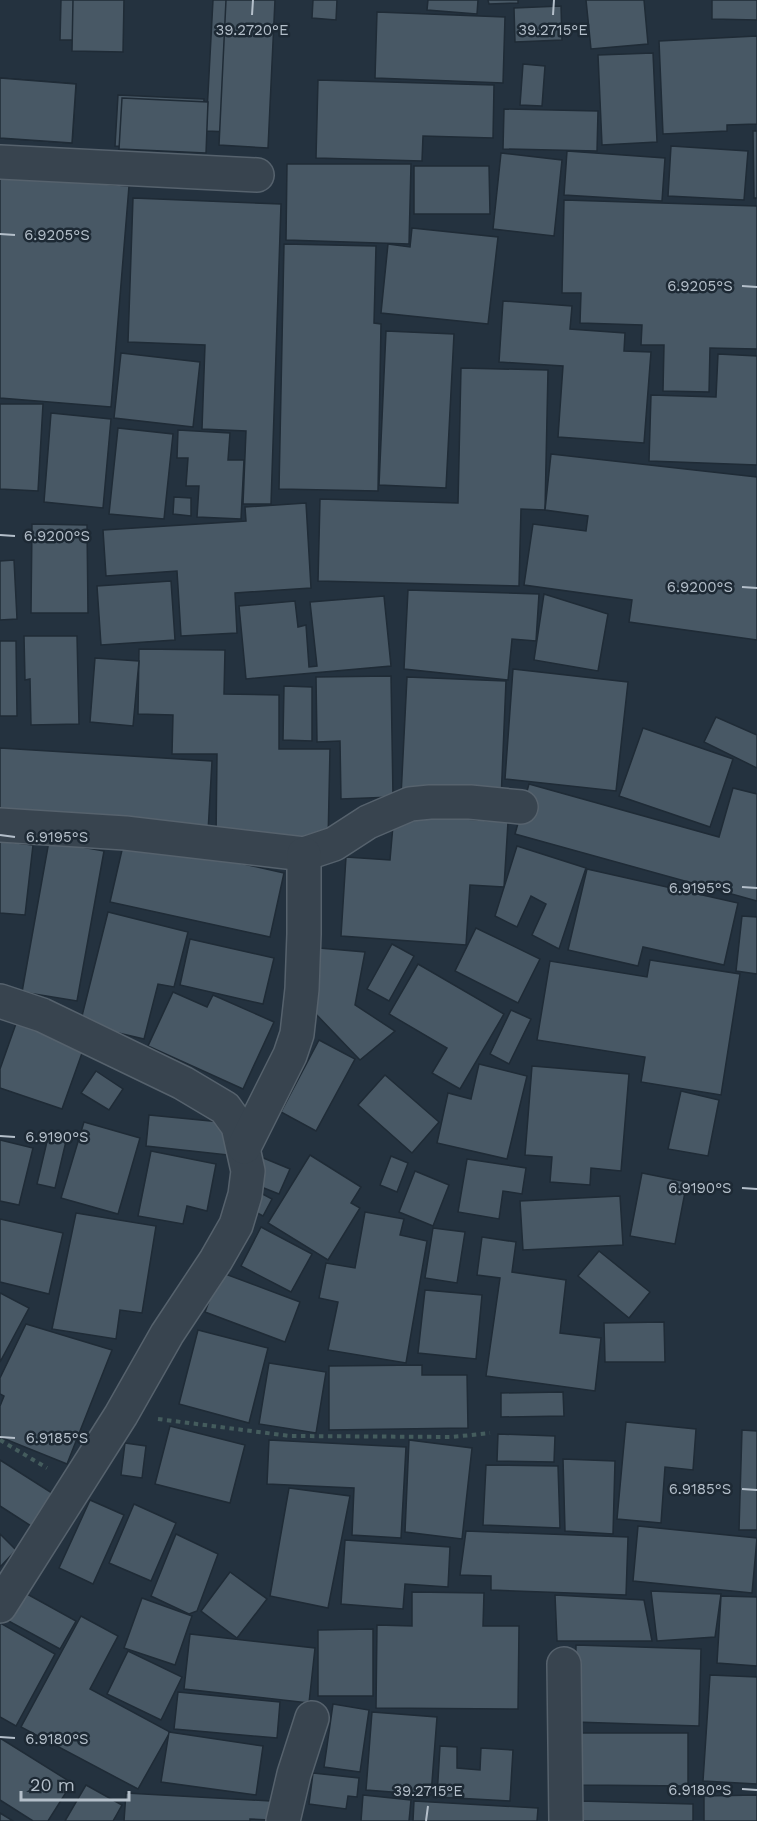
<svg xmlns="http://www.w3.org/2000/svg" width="757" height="1821" font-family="'Work Sans',sans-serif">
<rect width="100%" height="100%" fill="#24323f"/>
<g fill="#485865" stroke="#1f2b36" stroke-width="1.5">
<polygon points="61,0 111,0 111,40 60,40"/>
<polygon points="73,0 124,0 123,52 72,51"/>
<polygon points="213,0 263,0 256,133 206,131"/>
<polygon points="226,0 275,0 268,148 219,145"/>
<polygon points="313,0 337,0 336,20 312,18"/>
<polygon points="428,0 478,0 477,14 427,10"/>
<polygon points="488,0 518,0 518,3 489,4"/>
<polygon points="586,0 644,0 648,44 591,49"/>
<polygon points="712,0 757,0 757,20 712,19"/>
<polygon points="561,6 562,40 515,42 514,8"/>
<polygon points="377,12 505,17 503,83 375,78"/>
<polygon points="757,36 757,124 727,125 727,131 663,134 659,41"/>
<polygon points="653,53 657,142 602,145 598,55"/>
<polygon points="523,64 545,66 542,106 520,105"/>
<polygon points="0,78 76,84 72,143 0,138"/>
<polygon points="0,78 76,84 72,143 0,138"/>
<polygon points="318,80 494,85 493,138 423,136 422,161 316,158"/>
<polygon points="118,95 204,99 202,150 115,146"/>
<polygon points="122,98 208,102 206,153 119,149"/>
<polygon points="504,109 598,111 597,151 503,149"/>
<polygon points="753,131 757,131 757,198 754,198"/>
<polygon points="671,146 748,151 744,200 668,196"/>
<polygon points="567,151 665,158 662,201 564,195"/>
<polygon points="501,153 562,160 554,236 493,229"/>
<polygon points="287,164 411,164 409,244 286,240"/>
<polygon points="414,166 489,166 490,214 414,214"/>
<polygon points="0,176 129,186 111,407 0,398"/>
<polygon points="133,198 281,204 271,504 243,504 246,431 202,429 205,345 128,342"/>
<polygon points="564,200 757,206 757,349 710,348 709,392 663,391 664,345 641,345 642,325 580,323 581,293 562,293"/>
<polygon points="412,228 498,237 488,324 381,313 388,244 410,247"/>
<polygon points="284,244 376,246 374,323 381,324 378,491 279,489"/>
<polygon points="503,301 572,306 570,329 625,333 624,351 651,352 644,443 558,437 563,366 499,362"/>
<polygon points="386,331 454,334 446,488 379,485"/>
<polygon points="121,353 200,362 193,427 114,418"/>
<polygon points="718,354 757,356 757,465 649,461 651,395 716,397"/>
<polygon points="461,368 548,370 545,510 521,509 519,586 318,581 320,499 458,503"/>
<polygon points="0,404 43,404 38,491 0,489"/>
<polygon points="51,413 111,419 103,508 44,502"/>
<polygon points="118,428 173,434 164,519 109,514"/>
<polygon points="178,430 230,433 228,460 244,460 241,519 197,517 199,486 186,486 188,458 177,458"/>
<polygon points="551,454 757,477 757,640 629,622 632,600 524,585 533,524 586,531 588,516 545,510"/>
<polygon points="174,497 191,498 191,516 173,514"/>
<polygon points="306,503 311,588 235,593 237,633 181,636 177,571 106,576 103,530 246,521 245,507"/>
<polygon points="32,524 87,525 88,613 31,613"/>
<polygon points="14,560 17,619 0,620 0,561"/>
<polygon points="171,581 175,640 101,645 97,586"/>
<polygon points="408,590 539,594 536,641 512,639 508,680 404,669"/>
<polygon points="544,594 608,614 598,671 534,660"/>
<polygon points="384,596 391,666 246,679 239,606 295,601 298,627 306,625 309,667 317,666 310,602"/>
<polygon points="24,636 77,636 79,724 31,725 30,679 25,680"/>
<polygon points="0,641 16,641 17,716 0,716"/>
<polygon points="139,649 225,650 224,694 279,695 279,749 330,749 328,842 216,840 217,754 172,754 173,715 138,714"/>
<polygon points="95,658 139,661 133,726 90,722"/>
<polygon points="513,669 628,682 616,791 505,779"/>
<polygon points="391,676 393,797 341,799 340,741 317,742 316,677"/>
<polygon points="407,677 506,681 501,800 401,796"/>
<polygon points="284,686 312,687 312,741 283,740"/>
<polygon points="716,717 757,735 757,768 704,742"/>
<polygon points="643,728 733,759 710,827 619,796"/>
<polygon points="0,748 212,761 208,832 0,819"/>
<polygon points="529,784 719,837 733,788 757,794 757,901 515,834"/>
<polygon points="394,814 508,822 504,887 470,885 466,945 341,936 346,857 390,860"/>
<polygon points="125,837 284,873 270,937 110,902"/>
<polygon points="0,841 33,845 25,915 0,913"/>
<polygon points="49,841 104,851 77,1001 22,992"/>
<polygon points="517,846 586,868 559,949 532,935 546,904 531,896 517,927 495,916"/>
<polygon points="587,869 738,903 724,965 643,947 638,966 568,950"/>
<polygon points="108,912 188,932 174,987 158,984 144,1039 80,1024"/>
<polygon points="742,916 757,917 757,974 736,971"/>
<polygon points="476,928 540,959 518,1003 455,971"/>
<polygon points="190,939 274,958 263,1004 180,985"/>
<polygon points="392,944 414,956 389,1001 367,989"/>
<polygon points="319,948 365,952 355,1005 395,1031 360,1060 313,1011"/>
<polygon points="650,960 740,974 721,1095 641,1082 645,1057 537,1040 550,961 647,977"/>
<polygon points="418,964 504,1014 460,1089 432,1073 447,1048 389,1014"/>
<polygon points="173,992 207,1007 213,995 274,1022 243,1089 148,1046"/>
<polygon points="511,1010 531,1019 509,1064 490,1054"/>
<polygon points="18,1018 86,1042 62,1109 0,1088 0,1069"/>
<polygon points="319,1040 355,1059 316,1131 281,1112"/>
<polygon points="479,1064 527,1076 507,1159 437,1143 448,1093 471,1099"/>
<polygon points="532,1066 629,1074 621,1171 591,1168 590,1185 550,1182 552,1157 525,1155"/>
<polygon points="96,1071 123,1089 109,1110 81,1093"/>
<polygon points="385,1075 439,1122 412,1153 358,1105"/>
<polygon points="681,1091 719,1100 708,1156 668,1149"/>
<polygon points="149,1115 231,1123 228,1155 146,1146"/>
<polygon points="84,1122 140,1138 118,1214 61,1198"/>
<polygon points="49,1133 67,1137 55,1188 37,1184"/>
<polygon points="0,1140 33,1148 19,1205 0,1201"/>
<polygon points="151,1151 216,1164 207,1211 187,1206 183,1224 138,1216"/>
<polygon points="310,1155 361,1187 351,1203 360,1208 328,1260 268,1223"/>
<polygon points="391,1156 408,1163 397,1192 380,1185"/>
<polygon points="261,1157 290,1169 279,1194 251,1183"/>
<polygon points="467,1159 526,1168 522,1194 503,1191 499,1219 458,1212"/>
<polygon points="415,1171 449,1185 433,1226 399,1212"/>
<polygon points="642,1173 687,1182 675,1244 630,1236"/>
<polygon points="257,1191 272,1199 263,1216 248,1208"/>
<polygon points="620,1196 623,1245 523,1250 520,1201"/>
<polygon points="365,1212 404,1219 400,1235 427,1241 406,1363 328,1350 338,1302 319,1298 326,1263 355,1268"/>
<polygon points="76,1213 156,1226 142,1313 120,1310 116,1339 52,1329"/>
<polygon points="0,1219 63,1233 49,1294 0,1282"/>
<polygon points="261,1227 312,1254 291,1292 241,1266"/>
<polygon points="433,1228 465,1232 457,1283 425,1278"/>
<polygon points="482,1237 516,1242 512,1272 566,1280 560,1333 601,1338 595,1391 486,1376 500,1278 477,1275"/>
<polygon points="599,1251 650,1292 629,1318 578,1276"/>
<polygon points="220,1272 300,1302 285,1342 205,1312"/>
<polygon points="425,1290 482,1295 476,1359 418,1353"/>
<polygon points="0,1293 29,1308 0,1362"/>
<polygon points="664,1322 665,1362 605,1362 604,1323"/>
<polygon points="26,1324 112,1350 67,1464 0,1437 0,1406 4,1396 0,1394 0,1378"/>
<polygon points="198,1330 268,1348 249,1423 179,1404"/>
<polygon points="269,1363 326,1372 316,1433 259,1424"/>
<polygon points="422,1365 422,1375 467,1375 468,1428 329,1430 329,1366"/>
<polygon points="563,1392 564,1416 501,1417 501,1393"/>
<polygon points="626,1422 696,1429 693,1470 665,1467 661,1523 617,1519"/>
<polygon points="170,1426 245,1445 230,1503 155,1484"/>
<polygon points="742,1430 757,1431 757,1530 739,1530"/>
<polygon points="498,1434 555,1436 554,1462 497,1461"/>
<polygon points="269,1440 406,1447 401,1538 352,1535 354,1488 267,1484"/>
<polygon points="409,1440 472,1448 462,1539 405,1532"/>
<polygon points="125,1443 146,1446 142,1478 121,1475"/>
<polygon points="563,1459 615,1461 613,1534 565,1531"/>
<polygon points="0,1460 52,1493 31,1526 0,1506"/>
<polygon points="486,1465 558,1466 560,1528 483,1525"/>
<polygon points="289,1488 350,1496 328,1608 270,1596"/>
<polygon points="90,1500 124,1515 93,1584 59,1568"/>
<polygon points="134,1504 176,1523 151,1581 109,1563"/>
<polygon points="638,1526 757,1538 752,1593 633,1581"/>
<polygon points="466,1531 628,1537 626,1595 491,1590 491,1576 460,1575"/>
<polygon points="0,1534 16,1550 0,1567"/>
<polygon points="176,1534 218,1554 197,1611 189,1614 151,1596"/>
<polygon points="345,1540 450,1547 448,1587 405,1584 403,1609 341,1604"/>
<polygon points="230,1572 267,1599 237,1638 201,1611"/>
<polygon points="18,1589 76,1621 60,1649 3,1618"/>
<polygon points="651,1591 721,1594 715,1637 657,1641"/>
<polygon points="412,1592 484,1593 483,1626 519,1626 518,1709 376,1708 377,1625 412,1626"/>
<polygon points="555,1595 644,1600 652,1641 557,1641"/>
<polygon points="721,1596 757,1597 757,1666 717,1663"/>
<polygon points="142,1598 192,1616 175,1665 124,1648"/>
<polygon points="81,1616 118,1636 90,1689 170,1732 138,1789 21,1727"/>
<polygon points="0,1623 55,1654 16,1726 0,1717"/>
<polygon points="373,1629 373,1696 318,1696 318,1630"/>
<polygon points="190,1634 315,1648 309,1703 184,1689"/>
<polygon points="576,1645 701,1649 699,1726 575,1722"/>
<polygon points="128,1651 182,1677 161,1720 107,1694"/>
<polygon points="710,1675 757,1677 757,1784 703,1781"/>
<polygon points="178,1692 280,1702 277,1738 174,1729"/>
<polygon points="333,1704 369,1710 360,1772 324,1767"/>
<polygon points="372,1712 437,1717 431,1795 366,1790"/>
<polygon points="169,1732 263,1746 256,1795 161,1782"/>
<polygon points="581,1733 688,1733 688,1786 581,1785"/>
<polygon points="0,1738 72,1783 48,1821 33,1821 0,1800"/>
<polygon points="440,1746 457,1747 457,1768 480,1770 481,1748 513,1750 510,1801 437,1797"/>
<polygon points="313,1773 359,1778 357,1797 348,1796 346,1809 309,1804"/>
<polygon points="86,1785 122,1805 113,1821 65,1821"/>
<polygon points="126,1793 271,1801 270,1820 250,1819 250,1821 124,1821"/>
<polygon points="363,1795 411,1800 409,1821 361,1821"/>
<polygon points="757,1795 757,1821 704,1821 704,1796"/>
<polygon points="414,1801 538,1808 537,1821 413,1821"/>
<polygon points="579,1801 693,1804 693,1821 578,1821"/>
<polygon points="0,1813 13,1821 0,1821"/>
</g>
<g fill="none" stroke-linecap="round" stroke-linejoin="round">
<defs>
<g id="minor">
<polyline points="0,162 257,175"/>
<polyline points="0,825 125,833 304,854 334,844 368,822 410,804 430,802 470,802 521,807"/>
<polyline points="0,1001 42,1015 183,1083 225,1108 238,1126 248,1171 245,1195 236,1225 216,1260 167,1334 121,1415 0,1606"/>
<polyline points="244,1147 290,1055 297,1034 302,989 304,934 304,854"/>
<polyline points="564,1664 566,1821"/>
<polyline points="283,1821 294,1774 312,1718"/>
</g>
</defs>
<use href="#minor" stroke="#56626d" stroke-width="36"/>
<g stroke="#445c5d" stroke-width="4" stroke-dasharray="4.5 4.5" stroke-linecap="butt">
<polyline points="158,1419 290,1436 452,1437 490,1433"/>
<polyline points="0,1440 47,1468"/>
</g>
<use href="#minor" stroke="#38444f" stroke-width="33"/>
</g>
<path fill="none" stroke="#b4bfca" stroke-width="2" d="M252,15L253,0M553,15L554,0M0,234L15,235M742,286L757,287M0,535L15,536M742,587L757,588M0,835L15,837M742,887L757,888M0,1136L15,1137M742,1188L757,1189M0,1437L15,1438M742,1489L757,1490M0,1737L15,1738M742,1789L757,1790M426,1821L428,1806"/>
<g font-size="15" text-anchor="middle" fill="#b4bfca" stroke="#1d2934" stroke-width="5" stroke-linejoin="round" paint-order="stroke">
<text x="252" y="35">39.2720°E</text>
<text x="553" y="35">39.2715°E</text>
<text x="57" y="240">6.9205°S</text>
<text x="700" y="291">6.9205°S</text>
<text x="57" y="541">6.9200°S</text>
<text x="700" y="592">6.9200°S</text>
<text x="57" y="842">6.9195°S</text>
<text x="700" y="893">6.9195°S</text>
<text x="57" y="1142">6.9190°S</text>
<text x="700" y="1193">6.9190°S</text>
<text x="57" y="1443">6.9185°S</text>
<text x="700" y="1494">6.9185°S</text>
<text x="57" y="1744">6.9180°S</text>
<text x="700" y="1795">6.9180°S</text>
<text x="428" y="1796">39.2715°E</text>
</g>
<path d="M21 1791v9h108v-9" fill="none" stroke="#b4bfca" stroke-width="3"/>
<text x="30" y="1791" font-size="18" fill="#b4bfca" stroke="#1d2934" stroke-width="4.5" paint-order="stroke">20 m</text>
</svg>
